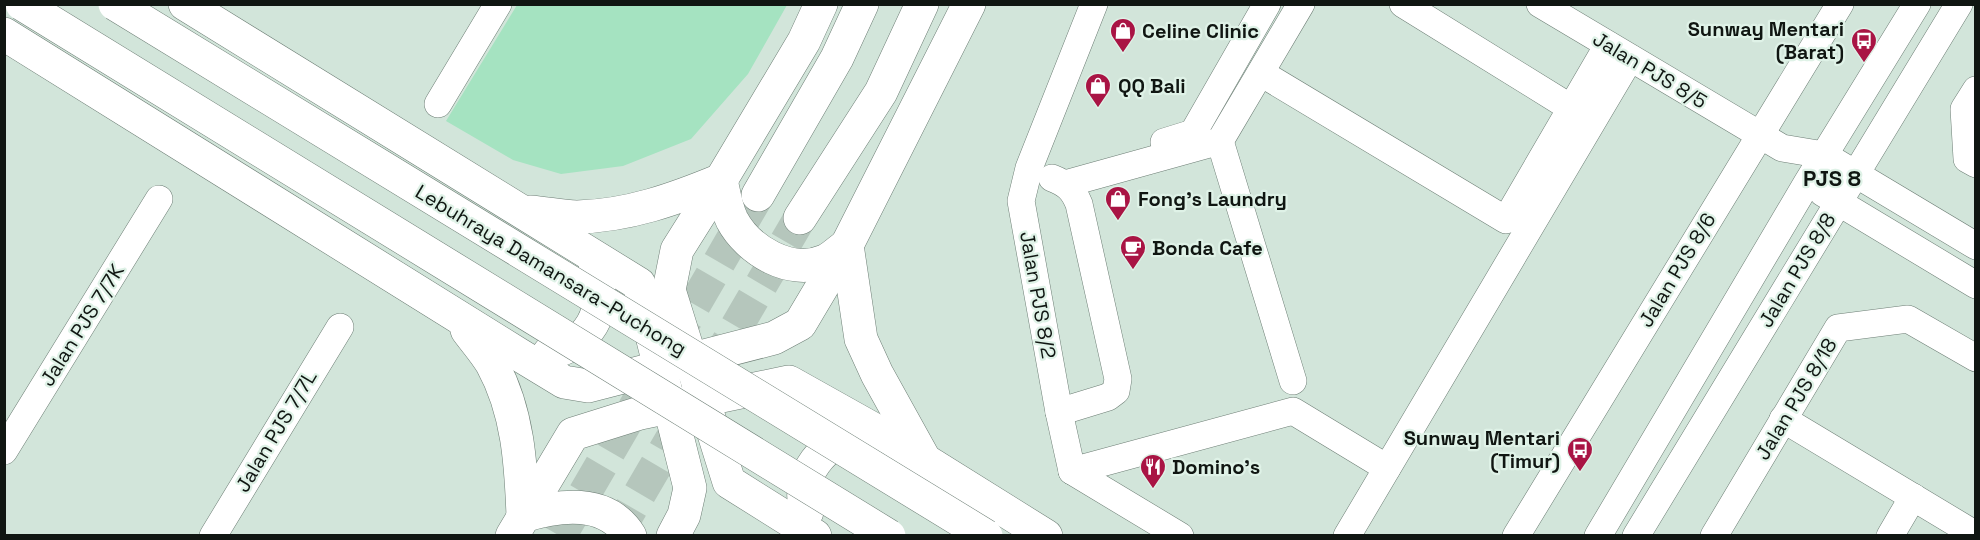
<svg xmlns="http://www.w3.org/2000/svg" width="1980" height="540" font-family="'Space Grotesk',sans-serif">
<rect width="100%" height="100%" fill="#d2e5da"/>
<polygon fill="#a5e3c1" points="517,5 517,4 787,5 748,74 691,139 623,166 561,174 513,160 446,121"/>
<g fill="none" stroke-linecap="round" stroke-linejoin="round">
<g stroke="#b5c6bc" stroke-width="33" stroke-dasharray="33 16" stroke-linecap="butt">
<polyline points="670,347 758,195"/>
<polyline points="712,369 800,218"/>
<polyline points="560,536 639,400"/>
<polyline points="615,536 686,414"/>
</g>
<defs>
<g id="minor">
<polyline points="1094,4 1029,168 1021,201 1059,412 1072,471 1180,536"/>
<polyline points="1403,4 1571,108"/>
<polyline points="1540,4 1782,148 1824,155 1976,246"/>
<polyline points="1261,73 1506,220 1608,45"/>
<polyline points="1976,90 1964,109 1967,159 1976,164"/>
<polyline points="438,104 498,4"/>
<polyline points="1220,141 1293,381"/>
<polyline points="1164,142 1193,133 1267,4"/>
<path d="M1052,178C1067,184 1073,189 1079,204L1118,379L1116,391L1108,397L1059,412"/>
<polyline points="1065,184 1220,141 1301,4"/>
<polyline points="1823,193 1976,285"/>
<polyline points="1783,419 1976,535"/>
<polyline points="4,451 159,199"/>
<polyline points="1072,471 1293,411 1387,468"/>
<polyline points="213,536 340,327"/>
<polyline points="1347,536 1630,58"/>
<polyline points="1516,536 1840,4"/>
<polyline points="1598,536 1807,183 1917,4"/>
<polyline points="1636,536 1959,4"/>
<polyline points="1714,536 1838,328 1908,319 1976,358"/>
<polyline points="1890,536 1913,497"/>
</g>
<polyline id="major" points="721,180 804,41 821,4"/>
<g id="highway">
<polyline points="185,4 639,284 690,488 684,515 673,536"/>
<polyline points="4,34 518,354 564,382 588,386 774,338 800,324 847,245 969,4"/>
<polyline points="721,180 677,250 669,290 729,482 815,536"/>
<path d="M721,180C724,193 726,208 732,220C748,250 790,276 825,261C832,258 840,250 847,245"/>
<polyline points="758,195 837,58 862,4"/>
<path d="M530,212C546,213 562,217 577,217C628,216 675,199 721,180"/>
<polyline points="800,218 881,92 922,4"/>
<polyline points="847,245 861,339 877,374 923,457"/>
<path d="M467,330C475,341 485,352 492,364C518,411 521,464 523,516"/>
<path d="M549,353C588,345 610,311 594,273"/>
<path d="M807,512C793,478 826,437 860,436"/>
<path d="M523,516C559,505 606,498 630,536"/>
<polyline points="512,536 573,434 640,413 789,382 889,438 1046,536"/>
</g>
</defs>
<use href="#minor" stroke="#6d7e75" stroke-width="28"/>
<use href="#major" stroke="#6d7e75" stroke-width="34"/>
<use href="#highway" stroke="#6d7e75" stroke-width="34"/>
<use href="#minor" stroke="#fff" stroke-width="27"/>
<use href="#major" stroke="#fff" stroke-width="33"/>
<use href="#highway" stroke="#fff" stroke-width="33"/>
<defs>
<g id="highway-bridge">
<polyline points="22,4 889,536"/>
<polyline points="115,4 986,536"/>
</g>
</defs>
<use href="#highway-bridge" stroke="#6d7e75" stroke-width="34" stroke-linecap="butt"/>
<use href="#highway-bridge" stroke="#fff" stroke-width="33"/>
</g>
<defs>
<symbol id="shop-pin" viewBox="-11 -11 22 30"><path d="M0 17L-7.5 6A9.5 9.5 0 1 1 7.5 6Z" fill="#a91444" stroke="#dff2e7"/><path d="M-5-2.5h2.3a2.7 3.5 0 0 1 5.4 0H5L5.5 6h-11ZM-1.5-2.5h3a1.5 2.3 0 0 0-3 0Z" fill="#fff"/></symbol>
<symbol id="bus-pin" viewBox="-11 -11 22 30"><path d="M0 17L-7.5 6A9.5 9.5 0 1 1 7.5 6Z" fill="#a91444" stroke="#dff2e7"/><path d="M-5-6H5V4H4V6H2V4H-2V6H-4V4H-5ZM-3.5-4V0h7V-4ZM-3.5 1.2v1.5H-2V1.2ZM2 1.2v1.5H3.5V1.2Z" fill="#fff"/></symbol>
<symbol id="cafe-pin" viewBox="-11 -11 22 30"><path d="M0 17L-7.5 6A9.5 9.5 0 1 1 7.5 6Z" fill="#a91444" stroke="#dff2e7"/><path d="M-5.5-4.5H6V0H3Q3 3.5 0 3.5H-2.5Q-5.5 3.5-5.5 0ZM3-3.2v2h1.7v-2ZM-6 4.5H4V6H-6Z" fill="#fff"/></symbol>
<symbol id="restaurant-pin" viewBox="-11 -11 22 30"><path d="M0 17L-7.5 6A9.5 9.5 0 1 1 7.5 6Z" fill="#a91444" stroke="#dff2e7"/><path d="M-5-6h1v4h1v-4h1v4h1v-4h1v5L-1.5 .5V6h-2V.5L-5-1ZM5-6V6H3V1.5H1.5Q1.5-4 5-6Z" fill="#fff"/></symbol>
</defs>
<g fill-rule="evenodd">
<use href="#shop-pin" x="1108" y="16" width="30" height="40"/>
<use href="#bus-pin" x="1849" y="26" width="30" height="40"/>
<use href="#shop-pin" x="1083" y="71" width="30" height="40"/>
<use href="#shop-pin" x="1103" y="184" width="30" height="40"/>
<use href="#cafe-pin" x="1118" y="233" width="30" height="40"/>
<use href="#bus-pin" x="1565" y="435" width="30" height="40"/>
<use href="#restaurant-pin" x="1138" y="452" width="30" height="40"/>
</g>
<g text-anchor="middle" stroke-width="4.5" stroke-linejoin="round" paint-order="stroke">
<g font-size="20" font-weight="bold" fill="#101612" stroke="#dff2e7" text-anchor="start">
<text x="1844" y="36" text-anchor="end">Sunway Mentari<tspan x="1844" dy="23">(Barat)</tspan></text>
<text x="1142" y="38">Celine Clinic</text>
<text x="1118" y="93">QQ Bali</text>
<text x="1138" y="206">Fong’s Laundry</text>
<text x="1152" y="255">Bonda Cafe</text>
<text x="1560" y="445" text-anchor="end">Sunway Mentari<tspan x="1560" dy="23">(Timur)</tspan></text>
<text x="1172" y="474">Domino's</text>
</g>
<g font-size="20" fill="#101612" stroke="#dff2e7">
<text transform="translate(1650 70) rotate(31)" y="7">Jalan PJS 8/5</text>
<text transform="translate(551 270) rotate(31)" y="7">Lebuhraya Damansara–Puchong</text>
<text transform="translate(1677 270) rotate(-59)" y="7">Jalan PJS 8/6</text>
<text transform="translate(1797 270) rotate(-59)" y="7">Jalan PJS 8/8</text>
<text transform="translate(1038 295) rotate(80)" y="7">Jalan PJS 8/2</text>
<text transform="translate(82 325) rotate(-58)" y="7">Jalan PJS 7/7K</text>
<text transform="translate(1796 399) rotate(-59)" y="7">Jalan PJS 8/18</text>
<text transform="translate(276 431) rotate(-59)" y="7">Jalan PJS 7/7L</text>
</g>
<g font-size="22" font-weight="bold" fill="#101612" stroke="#dff2e7">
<text x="1832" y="186">PJS 8</text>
</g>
</g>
<rect width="1980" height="540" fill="none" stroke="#101612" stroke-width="12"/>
</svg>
